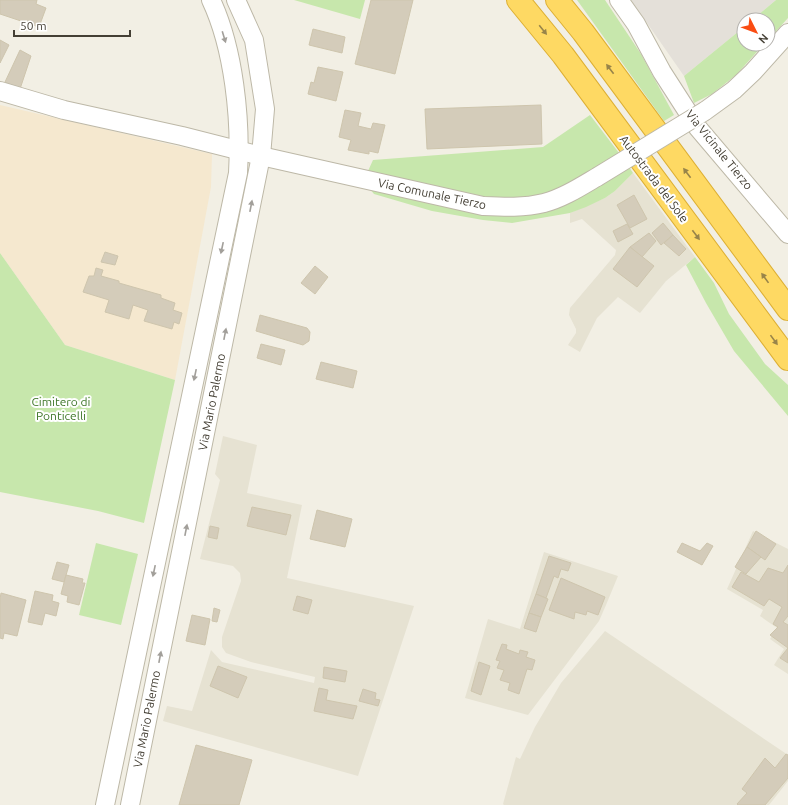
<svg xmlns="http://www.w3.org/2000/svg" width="788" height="805" font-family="Ubuntu,sans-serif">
<rect width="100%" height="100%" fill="#f2efe4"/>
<g fill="#e6e2d2">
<polygon points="633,173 695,257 666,281 640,313 618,297 597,318 580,352 568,345 576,333 576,329 569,315 570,308 615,255 616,250 582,219 570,223 570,213 605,198 615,191"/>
<polygon points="223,436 257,445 247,493 302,505 287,578 414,606 358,776 163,721 167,706 192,711 211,650 222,662 314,683 315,677 251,662 226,653 222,647 222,637 241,581 240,573 233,566 200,559 220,480 215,474"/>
<polygon points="753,531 788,549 788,674 774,665 784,649 770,639 777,628 760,616 763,610 727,589"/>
<polygon points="544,552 618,576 606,605 599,621 528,715 465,698 488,619 520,629"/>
<polygon points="605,631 788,755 788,781 769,805 504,805 503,804 516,757 520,759 535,727 561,683"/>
</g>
<polygon fill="#f5e8cf" points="0,105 212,154 211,187 175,380 65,345 0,253"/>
<polygon fill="#e4e0d9" points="631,0 776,0 752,20 744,20 744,27 684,76"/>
<g fill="#c7e7ac">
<polygon points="294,0 365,0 360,19"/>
<polygon points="577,0 605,0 641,54 674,115 664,121"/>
<polygon points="776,0 788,0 788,18 768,40 768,20 752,20"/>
<polygon points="744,27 744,44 764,44 736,75 712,94 694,103 684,76"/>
<polygon points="590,115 619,153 572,183 547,194 515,199 491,198 368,171 373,160 543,147"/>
<polygon points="629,167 633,173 615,191 605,198 586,207 570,213 512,223 483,220 432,211 374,194 369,188 512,215"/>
<polygon points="0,253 65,345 175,380 144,523 98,511 0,492"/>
<polygon points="695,257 714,283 729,314 765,364 788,385 788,416 734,351 706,303 686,265"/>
<polygon points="96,543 138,554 121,625 79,615"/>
</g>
<g fill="#d4ccba" stroke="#cec5ad">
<polygon points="0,0 37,0 36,4 46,8 39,27 0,14"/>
<polygon points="371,0 413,0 395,74 355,64"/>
<polygon points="313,29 345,37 342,53 309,45"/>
<polygon points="0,40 9,45 0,63"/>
<polygon points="20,50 31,56 20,89 5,82"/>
<polygon points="318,67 343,72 336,101 308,94 311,82 314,83"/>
<polygon points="541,105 542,144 427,149 425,109"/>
<polygon points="345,110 361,113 358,126 371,129 373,123 385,125 378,153 369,151 369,154 348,150 351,140 339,137"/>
<polygon points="634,195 647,219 630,228 617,205"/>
<polygon points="663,223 673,235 661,245 652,233"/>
<polygon points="627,224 633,234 618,242 613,231"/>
<polygon points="649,233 656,241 642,257 630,247"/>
<polygon points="673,235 686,249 679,256 664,243"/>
<polygon points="630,247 654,266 637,287 613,269"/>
<polygon points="105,252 118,256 115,265 101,262"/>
<polygon points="315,266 328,277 315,294 301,283"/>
<polygon points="96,268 103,270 101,276 119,281 119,283 161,295 161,298 175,303 173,310 182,313 179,324 174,322 172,329 144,321 148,310 133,305 129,319 105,312 109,300 83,292 89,276 94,276"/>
<polygon points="260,315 307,328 310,332 309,341 303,345 256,331"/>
<polygon points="261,344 285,350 281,365 257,358"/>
<polygon points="321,362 357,371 353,388 316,379"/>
<polygon points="252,507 291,515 286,535 247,526"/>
<polygon points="317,510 352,519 345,547 310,539"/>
<polygon points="210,526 219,528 217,539 208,537"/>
<polygon points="756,531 776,544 765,560 747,547"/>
<polygon points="682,543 700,551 707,543 713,546 702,565 677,552"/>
<polygon points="747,547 761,557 746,574 735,567"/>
<polygon points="549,556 571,563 568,571 561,569 558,578 554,576 546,598 536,594"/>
<polygon points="57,562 69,565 64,582 52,579"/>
<polygon points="788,565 788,616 783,622 788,625 788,648 770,635 778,627 773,624 782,607 769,599 764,606 732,587 741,572 759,582 768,568 783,573"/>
<polygon points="66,575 83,579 82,583 85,583 79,605 67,602 68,596 61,594"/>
<polygon points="561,578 605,597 598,615 587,611 586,615 575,612 574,619 549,610"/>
<polygon points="35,591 53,595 52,601 59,603 56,616 45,613 42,625 28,622"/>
<polygon points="1,593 26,600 17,636 4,633 3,639 0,638 0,599"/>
<polygon points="536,594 548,599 541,617 529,613"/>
<polygon points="297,596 312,600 308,614 293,610"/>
<polygon points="214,608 220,610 217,622 212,621"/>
<polygon points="529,613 541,617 536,632 524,628"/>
<polygon points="192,615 210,619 205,645 186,641"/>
<polygon points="502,644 507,645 506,649 519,654 520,650 528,652 526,657 535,660 532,670 527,669 519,694 508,690 510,683 500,680 504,670 497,668 500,661 496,660"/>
<polygon points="788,648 788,663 780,658"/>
<polygon points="479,662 490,666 481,695 471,691"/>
<polygon points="218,666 247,677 238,698 210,686"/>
<polygon points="324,667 347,671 345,682 323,678"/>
<polygon points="319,688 328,690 326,700 357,706 353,719 314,711"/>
<polygon points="363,689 376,693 375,699 380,700 378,706 359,701"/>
<polygon points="196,745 252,760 239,805 179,805"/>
<polygon points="786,754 788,755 788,778 765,805 738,805 737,804 747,793 742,789 765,758 775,768"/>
</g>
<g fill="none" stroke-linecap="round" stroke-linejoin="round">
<defs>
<g id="minor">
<polyline points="619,0 636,24 662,72 698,128 788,234"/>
<path d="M0,91L64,110L182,136L261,156L483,206C504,207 524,208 544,203C563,198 580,187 597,177"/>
<polyline points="705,111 734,90 753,72 788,33"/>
<path d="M105,805L238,173C241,119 234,49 211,0"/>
<polyline points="130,805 261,156 265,109 254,40 236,0"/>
</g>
<g id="highway">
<polyline points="518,0 563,55 788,359"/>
<polyline points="557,0 583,32 788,309"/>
</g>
</defs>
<use href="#minor" stroke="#bdb8a7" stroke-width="20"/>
<use href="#highway" stroke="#ddaf33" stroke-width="24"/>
<use href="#minor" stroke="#fff" stroke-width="18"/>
<use href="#highway" stroke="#fed963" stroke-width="22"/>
<defs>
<polyline id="minor-bridge" points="597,177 705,111"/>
</defs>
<use href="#minor-bridge" stroke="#bdb8a7" stroke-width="20" stroke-linecap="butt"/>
<use href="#minor-bridge" stroke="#fff" stroke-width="18"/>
</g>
<defs><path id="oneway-solid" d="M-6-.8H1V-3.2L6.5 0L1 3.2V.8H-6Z"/></defs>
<g fill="#988449">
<use href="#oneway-solid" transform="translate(543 30) rotate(51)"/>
<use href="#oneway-solid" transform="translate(610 69) rotate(-127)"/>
<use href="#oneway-solid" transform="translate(687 173) rotate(-127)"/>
<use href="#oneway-solid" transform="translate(696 235) rotate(53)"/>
<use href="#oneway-solid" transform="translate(765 278) rotate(-126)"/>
<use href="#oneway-solid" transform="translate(774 340) rotate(54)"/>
</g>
<g fill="#a29f9a">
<use href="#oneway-solid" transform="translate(224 37) rotate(73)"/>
<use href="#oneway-solid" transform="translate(251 206) rotate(-79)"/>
<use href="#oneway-solid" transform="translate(222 248) rotate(102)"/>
<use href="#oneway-solid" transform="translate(225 334) rotate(-79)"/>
<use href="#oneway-solid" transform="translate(195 375) rotate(102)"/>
<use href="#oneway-solid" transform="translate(186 530) rotate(-79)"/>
<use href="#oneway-solid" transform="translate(154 571) rotate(102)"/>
<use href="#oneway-solid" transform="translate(160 657) rotate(-79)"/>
</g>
<g text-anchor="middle" stroke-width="4" stroke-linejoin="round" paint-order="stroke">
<g font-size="12" fill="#443f34" stroke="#fff">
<text transform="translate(719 150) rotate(51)" y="4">Via Vicinale Tierzo</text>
<text transform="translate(654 179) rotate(53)" y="4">Autostrada del Sole</text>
<text transform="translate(432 194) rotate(12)" y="4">Via Comunale Tierzo</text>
<text transform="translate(212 402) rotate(-79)" y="4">Via Mario Palermo</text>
<text transform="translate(147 719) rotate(-79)" y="4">Via Mario Palermo</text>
</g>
<g font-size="12" fill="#3e7628" stroke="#fff">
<text x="61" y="406">Cimitero di<tspan x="61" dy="14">Ponticelli</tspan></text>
</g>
</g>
<g transform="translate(756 32) rotate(132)"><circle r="19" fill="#ffffff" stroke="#b4b2ae"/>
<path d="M0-3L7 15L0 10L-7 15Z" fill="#fa4c13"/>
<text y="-6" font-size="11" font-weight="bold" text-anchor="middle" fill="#443f34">N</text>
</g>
<path d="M14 30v6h116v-6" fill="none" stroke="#443f34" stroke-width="2"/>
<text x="20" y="30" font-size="12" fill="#443f34" stroke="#ffffff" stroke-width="3" paint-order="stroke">50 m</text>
</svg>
